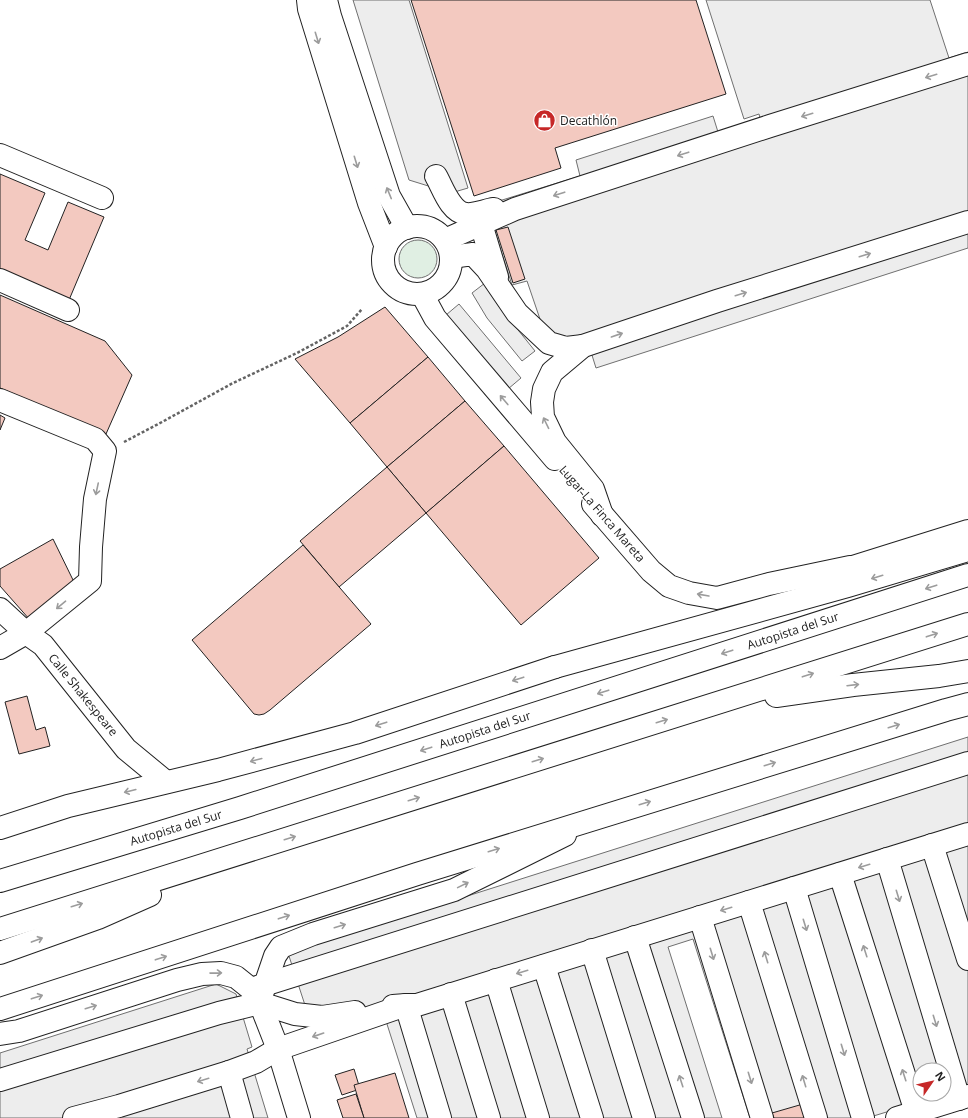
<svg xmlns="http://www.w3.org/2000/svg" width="968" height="1118" font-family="'Open Sans',sans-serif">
<rect width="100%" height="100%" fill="#fff"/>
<circle fill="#e0efe3" stroke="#6f6f6f" cx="418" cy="259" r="19"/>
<g fill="#ededed" stroke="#6f6f6f" fill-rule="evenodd">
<polygon points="353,0 409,0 468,188 451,193 409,180"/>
<polygon points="706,0 930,0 949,58 968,52 968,248 596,368 591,352 556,349 542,325 527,281 512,285 494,229 508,224 499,201 580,176 576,160 713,116 718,132 760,118 759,114 744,119"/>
<polygon points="485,283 498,305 535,351 522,361 487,318 472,293"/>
<polygon points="459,304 521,378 508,389 446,315"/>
<path d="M968,737V1087L867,1118H750L693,939L668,947L722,1118H417L386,1021L317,1042L288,953ZM920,1070H944V1094H920Z"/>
<polygon points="216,984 236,994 252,1047 247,1049 268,1118 0,1118 0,1053"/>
</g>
<g fill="#f3c9c0" stroke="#222">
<polygon points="411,0 696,0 726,94 555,148 561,168 474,196"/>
<polygon points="0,174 45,193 25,240 48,250 68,202 104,217 69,300 0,270"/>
<polygon points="508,227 525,279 513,283 496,230"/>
<polygon points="0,295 105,341 132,375 106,434 0,388"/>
<polygon points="385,307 428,357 350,423 295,359 338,337"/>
<polygon points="428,357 465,401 387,467 350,423"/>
<polygon points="465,401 504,446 426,513 387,467"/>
<polygon points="0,415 5,418 0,430"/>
<polygon points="504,446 599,558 521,625 426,513"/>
<polygon points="387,467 426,513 339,587 300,541"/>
<polygon points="53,539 74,582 30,620 0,586 0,569"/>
<polygon points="303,545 371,624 270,710 264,714 259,715 254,714 192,640"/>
<polygon points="27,696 36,730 45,727 50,746 19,754 5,702"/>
<polygon points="354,1069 360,1089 342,1095 335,1075"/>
<polygon points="395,1073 409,1118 364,1118 354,1085"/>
<polygon points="356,1094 364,1118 343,1118 337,1100"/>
<polygon points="803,1104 808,1118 774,1118 772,1113"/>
</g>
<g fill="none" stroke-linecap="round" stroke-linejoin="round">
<defs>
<g id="minor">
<polyline points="308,0 309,9 369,203 386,247"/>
<polyline points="326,0 330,16 389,196 407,228"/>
<polyline points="0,155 102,198"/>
<path d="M436,176C443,188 450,212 466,214C474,215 486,210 494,209"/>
<polyline points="481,224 497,277"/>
<circle cx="417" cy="260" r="34"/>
<polyline points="445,240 515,209 770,126 968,64"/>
<polyline points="451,257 473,254 487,269 517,313 549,343 566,348 583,346"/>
<polyline points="0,280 68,310"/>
<polyline points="422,294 435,318 555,459"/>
<polyline points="0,400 95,439 105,451 95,499 91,547 90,581 26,633 0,648"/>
<polyline points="593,504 651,571 669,586 689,593 717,598 769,584 850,567"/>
<polyline points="602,515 593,489 555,442 543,417 542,402 544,389 552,372 583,346 717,301 968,222"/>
<polyline points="837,572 968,531"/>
<polyline points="0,609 26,633 43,645 126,749 166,782"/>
<polyline points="932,845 968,959"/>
<polyline points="887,859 959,1099"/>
<polyline points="840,874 916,1112"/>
<polyline points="794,888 863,1118"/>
<polyline points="749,902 816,1118"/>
<polyline points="700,917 762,1118"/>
<polyline points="635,937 693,1118"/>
<polyline points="592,950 644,1118"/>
<polyline points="544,966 592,1118"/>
<polyline points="496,980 538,1118"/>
<polyline points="251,989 968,763"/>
<polyline points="262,994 275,956 281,947 313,934 454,890 565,835"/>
<polyline points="451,994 489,1118"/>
<polyline points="393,1006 406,1005 440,1118"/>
<polyline points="0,1034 19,1031 177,980 202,974 221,973 236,977 251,989 260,1003 278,1049 299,1118"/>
<polyline points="229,1072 242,1118"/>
<polyline points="0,1080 219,1013 260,1003 295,1014 322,1017 355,1012"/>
<polyline points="74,1118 119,1106 229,1072 256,1062 278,1049 406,1005 417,1005 968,834"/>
<polyline points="897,1118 968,1096"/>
</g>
<g id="major">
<polyline points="0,828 68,806 218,770 355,733 555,667"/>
<polyline points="0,1009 417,874 946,710 968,704"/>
</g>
<g id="highway">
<polyline points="555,667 848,586 968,550"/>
<polyline points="776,696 853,685 939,676 968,671"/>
<polyline points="0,881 240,808 968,575"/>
<polyline points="0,929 968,624"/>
<polyline points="0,953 98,918 150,895"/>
</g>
</defs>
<use href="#minor" stroke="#222" stroke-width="24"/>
<use href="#major" stroke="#222" stroke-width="24"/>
<use href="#highway" stroke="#222" stroke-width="24"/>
<polyline stroke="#646464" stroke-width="2.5" stroke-dasharray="3 2" stroke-linecap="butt" points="124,442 162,422 233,383 297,353 347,326 362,309"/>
<use href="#minor" stroke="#fff" stroke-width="22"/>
<use href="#major" stroke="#fff" stroke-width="22"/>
<use href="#highway" stroke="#fff" stroke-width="22"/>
</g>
<defs><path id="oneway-shaft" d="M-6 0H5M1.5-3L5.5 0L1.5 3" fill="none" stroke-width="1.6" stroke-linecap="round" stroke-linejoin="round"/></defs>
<g stroke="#9c9c9c">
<use href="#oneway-shaft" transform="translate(317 38) rotate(73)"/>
<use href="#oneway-shaft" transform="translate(931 76) rotate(163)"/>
<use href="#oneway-shaft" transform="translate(807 115) rotate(163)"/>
<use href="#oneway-shaft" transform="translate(683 154) rotate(162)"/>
<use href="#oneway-shaft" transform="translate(356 162) rotate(73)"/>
<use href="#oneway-shaft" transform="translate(389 193) rotate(-112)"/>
<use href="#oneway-shaft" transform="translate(559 194) rotate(162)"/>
<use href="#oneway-shaft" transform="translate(865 255) rotate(-17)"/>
<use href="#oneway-shaft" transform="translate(741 294) rotate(-17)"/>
<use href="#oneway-shaft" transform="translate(617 335) rotate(-19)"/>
<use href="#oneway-shaft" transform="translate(504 400) rotate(-130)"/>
<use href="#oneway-shaft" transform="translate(546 423) rotate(-116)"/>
<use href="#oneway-shaft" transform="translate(97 489) rotate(102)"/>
<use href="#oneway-shaft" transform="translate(877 577) rotate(163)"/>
<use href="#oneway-shaft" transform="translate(931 587) rotate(162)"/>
<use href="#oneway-shaft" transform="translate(703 595) rotate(-170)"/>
<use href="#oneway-shaft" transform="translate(61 605) rotate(140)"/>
<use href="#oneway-shaft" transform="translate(932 635) rotate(-18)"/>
<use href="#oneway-shaft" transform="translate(727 652) rotate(162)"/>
<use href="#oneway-shaft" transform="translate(808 675) rotate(-18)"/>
<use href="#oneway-shaft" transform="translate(518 679) rotate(162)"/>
<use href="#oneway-shaft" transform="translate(853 685) rotate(-7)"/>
<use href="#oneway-shaft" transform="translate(603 692) rotate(162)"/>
<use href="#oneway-shaft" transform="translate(662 721) rotate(-17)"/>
<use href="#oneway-shaft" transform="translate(381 724) rotate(162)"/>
<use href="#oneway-shaft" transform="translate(894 726) rotate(-17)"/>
<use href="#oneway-shaft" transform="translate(426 749) rotate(162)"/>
<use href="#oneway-shaft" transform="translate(256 760) rotate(165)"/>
<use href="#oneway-shaft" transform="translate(538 760) rotate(-17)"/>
<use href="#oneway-shaft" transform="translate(770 764) rotate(-17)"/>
<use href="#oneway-shaft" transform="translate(130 791) rotate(166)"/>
<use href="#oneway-shaft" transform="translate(414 799) rotate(-17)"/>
<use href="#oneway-shaft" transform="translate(645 803) rotate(-17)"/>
<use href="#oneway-shaft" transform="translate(290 838) rotate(-17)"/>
<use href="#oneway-shaft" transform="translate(494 850) rotate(-17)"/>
<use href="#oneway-shaft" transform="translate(864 866) rotate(163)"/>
<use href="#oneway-shaft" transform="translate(463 885) rotate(-26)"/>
<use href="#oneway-shaft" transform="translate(898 896) rotate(73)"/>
<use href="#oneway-shaft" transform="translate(77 905) rotate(-17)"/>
<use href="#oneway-shaft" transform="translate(726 909) rotate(163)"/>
<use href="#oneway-shaft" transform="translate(284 917) rotate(-18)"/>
<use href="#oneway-shaft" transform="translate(805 925) rotate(73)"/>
<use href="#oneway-shaft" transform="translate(340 926) rotate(-17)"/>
<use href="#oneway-shaft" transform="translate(37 940) rotate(-20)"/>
<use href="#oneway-shaft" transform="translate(865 951) rotate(-108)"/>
<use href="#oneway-shaft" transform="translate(712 954) rotate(73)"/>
<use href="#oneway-shaft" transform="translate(766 957) rotate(-107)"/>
<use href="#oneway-shaft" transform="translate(161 958) rotate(-18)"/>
<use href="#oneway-shaft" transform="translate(522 972) rotate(163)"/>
<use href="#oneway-shaft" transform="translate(216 973) rotate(-1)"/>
<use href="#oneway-shaft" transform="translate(37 997) rotate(-18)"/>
<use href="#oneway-shaft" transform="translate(91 1007) rotate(-17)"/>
<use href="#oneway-shaft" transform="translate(935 1021) rotate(73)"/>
<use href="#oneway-shaft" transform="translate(318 1035) rotate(161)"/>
<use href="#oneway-shaft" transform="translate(843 1050) rotate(73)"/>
<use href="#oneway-shaft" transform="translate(904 1075) rotate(-108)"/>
<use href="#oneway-shaft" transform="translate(750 1078) rotate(73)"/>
<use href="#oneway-shaft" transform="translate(203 1080) rotate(163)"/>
<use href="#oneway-shaft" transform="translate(681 1081) rotate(-108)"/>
<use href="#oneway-shaft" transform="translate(804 1081) rotate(-107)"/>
</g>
<defs>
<symbol id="shop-disc" viewBox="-11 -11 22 22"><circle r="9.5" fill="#c62828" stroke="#fff"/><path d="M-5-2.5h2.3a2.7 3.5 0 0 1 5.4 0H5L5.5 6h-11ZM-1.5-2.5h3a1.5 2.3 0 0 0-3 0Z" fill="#fff"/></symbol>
</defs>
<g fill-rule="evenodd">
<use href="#shop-disc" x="532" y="108" width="25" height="25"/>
</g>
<g text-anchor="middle" stroke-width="3" stroke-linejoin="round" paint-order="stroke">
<g font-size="12" fill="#222" stroke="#fff" text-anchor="start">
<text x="560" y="125">Decathlón</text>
</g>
<g font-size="12" fill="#222" stroke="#fff">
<text transform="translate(602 514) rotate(49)" y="4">Lugar La Finca Mareta</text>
<text transform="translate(793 631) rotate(-18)" y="4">Autopista del Sur</text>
<text transform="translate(83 695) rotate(51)" y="4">Calle Shakespeare</text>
<text transform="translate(485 730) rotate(-18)" y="4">Autopista del Sur</text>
<text transform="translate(176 828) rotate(-17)" y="4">Autopista del Sur</text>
</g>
</g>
<g transform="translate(932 1082) rotate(56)"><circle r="19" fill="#ffffff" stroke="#a7a7a7"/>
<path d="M0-3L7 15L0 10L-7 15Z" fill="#c62828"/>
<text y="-6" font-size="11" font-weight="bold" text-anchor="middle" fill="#222222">N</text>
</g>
</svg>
